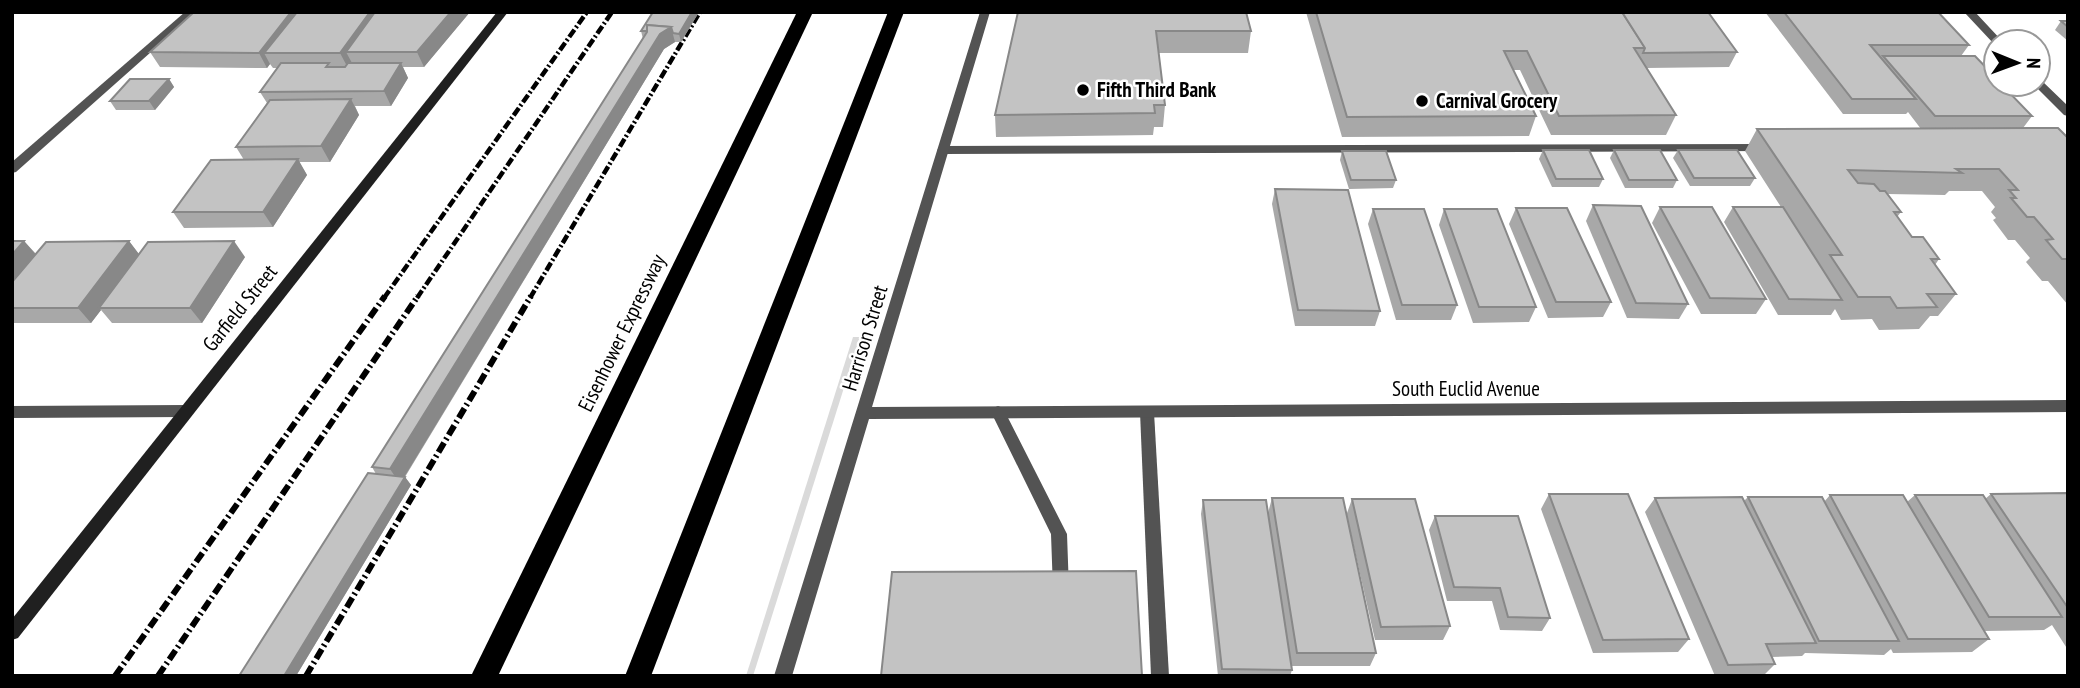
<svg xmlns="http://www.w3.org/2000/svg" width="2080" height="688" font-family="'PT Sans Narrow',sans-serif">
<rect width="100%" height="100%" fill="#fff"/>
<polygon fill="#dadada" points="853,337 860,337 753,676 746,676"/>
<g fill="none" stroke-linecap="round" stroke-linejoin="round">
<g fill="#535353" fill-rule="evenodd">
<polygon points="185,12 196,12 16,172 12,173 12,162"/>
<polygon points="1764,144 1768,145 1768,151 943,154 937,150 943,146"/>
<polygon points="998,406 1003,408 1067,534 1069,590 1067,595 1061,597 1055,595 1053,590 1051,534 991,412 993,408"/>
<polygon points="1147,406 1152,408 1154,412 1169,676 1151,676 1140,412 1142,408"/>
</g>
<g fill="#535353" fill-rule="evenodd">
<polygon points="980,12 990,12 872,407 2068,400 2068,412 869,419 792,676 774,676"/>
<polygon points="1964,12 1975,12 2003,42 1996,42 1994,44"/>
<polygon points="2038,80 2042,81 2068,106 2068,116 2064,115 2034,85 2038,84"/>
<polygon points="185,405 190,407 192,411 190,415 185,417 12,418 12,406"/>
</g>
<polygon fill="#202020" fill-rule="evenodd" points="497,12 508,12 18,638 12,640 12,619"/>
<g fill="#000" fill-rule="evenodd">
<polygon points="797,12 813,12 498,676 471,676"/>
<polygon points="888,12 904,12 651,676 625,676"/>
</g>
<g stroke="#000" stroke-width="4.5" stroke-dasharray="9 2.5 2 2.5" stroke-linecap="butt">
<polyline points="384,298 587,12"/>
<polyline points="417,298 612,12"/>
<polyline points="530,298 700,12"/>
</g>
<g stroke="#000" stroke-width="6" stroke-dasharray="11 3.5 2 3.5" stroke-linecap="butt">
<polyline points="115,676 385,296"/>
<polyline points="158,676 418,296"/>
<polyline points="306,676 531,296"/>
</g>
</g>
<g fill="#a8a8a8">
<polygon points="194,12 470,12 424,67 403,67 408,78 391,106 355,106 359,115 330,162 299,162 307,175 273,227 184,228 173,212 244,160 236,147 267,103 260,92 278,68 273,68 270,64 267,68 160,67 150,52"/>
<polygon points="699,12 681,42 675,42 664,49 405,477 411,485 296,676 239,676 376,474 372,467 643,39 641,31"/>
<polygon points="1018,12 1251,31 1248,53 1159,53 1165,105 1163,127 1154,127 1153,135 996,137 995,115"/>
<polygon points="1306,12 1708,12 1737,52 1729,67 1646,68 1676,115 1666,135 1551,135 1520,70 1513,70 1536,116 1529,136 1342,137"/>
<polygon points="1765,12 1938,12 1969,45 1961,56 2032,116 2023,128 2068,138 2068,305 2048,281 2042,281 2026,262 2030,258 2015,240 2008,240 1993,220 1996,218 1991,212 1995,207 1982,191 1949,191 1945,195 1887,194 1901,212 1897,217 1912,237 1939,259 1935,265 1956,294 1938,316 1930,316 1919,329 1879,330 1872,319 1841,320 1835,309 1831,315 1778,315 1724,222 1733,207 1781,207 1745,151 1757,129 1921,129 1908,112 1906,114 1843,114"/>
<polygon points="2061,21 2068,21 2068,41 2055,30"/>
<polygon points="169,79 174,87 155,110 116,110 110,101"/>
<polygon points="1543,150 1603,179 1599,187 1552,187 1539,159"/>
<polygon points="1614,150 1677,180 1673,188 1625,188 1610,158"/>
<polygon points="1678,150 1755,178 1750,186 1690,186 1673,158"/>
<polygon points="1342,151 1396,180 1393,188 1349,189 1340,160"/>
<polygon points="1275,189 1380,311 1375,326 1295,326 1272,204"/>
<polygon points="1593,205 1688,304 1679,319 1627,318 1586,221"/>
<polygon points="1660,207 1766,299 1756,314 1701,314 1652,223"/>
<polygon points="1516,208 1611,302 1603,317 1548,318 1509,224"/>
<polygon points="1373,209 1457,305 1451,320 1396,320 1368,224"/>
<polygon points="1444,209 1536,307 1529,322 1473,323 1439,225"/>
<polygon points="12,241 24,241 36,254 129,241 139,254 245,257 202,323 112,323 101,310 91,323 12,323"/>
<polygon points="1549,494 1689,639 1678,652 1593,653 1541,509"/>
<polygon points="1991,494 2068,495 2068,650 2052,625 2044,630 1984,631 1989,639 1972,652 1893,653 1891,649 1884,655 1805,653 1802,656 1771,657 1775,664 1763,676 1715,676 1645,512 1655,498 1744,501 1748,497 1824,502 1830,495 1907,502 1915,495 1985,499"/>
<polygon points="1272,498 1347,513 1352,499 1450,626 1443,640 1375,640 1349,525 1376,653 1370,666 1292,666 1292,670 1290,676 1218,676 1201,514 1203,500 1268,513"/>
<polygon points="1435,516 1550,618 1542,631 1500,630 1492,601 1447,601 1429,530"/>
</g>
<g fill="#888">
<polygon points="291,12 311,12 264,53 270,64 267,68 259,53"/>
<polygon points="370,12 387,12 346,52 352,63 348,68 340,53"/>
<polygon points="451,12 470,12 424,67 417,52"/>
<polygon points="692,12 699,12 681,42 679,34"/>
<polygon points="671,27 675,42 664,49 400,484 390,469 660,34"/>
<polygon points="401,63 408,78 391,106 384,91"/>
<polygon points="169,79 174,87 155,110 149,101"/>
<polygon points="351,99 359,115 330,162 321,146"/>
<polygon points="298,159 307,175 273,227 263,212"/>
<polygon points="24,241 38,257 12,287 12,255"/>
<polygon points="129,241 141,257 99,308 101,310 91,323 78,308"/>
<polygon points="234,241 245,257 202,323 190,308"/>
<polygon points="405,477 411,485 296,676 284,676"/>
</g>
<g fill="#c3c3c3" stroke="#888" stroke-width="2">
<polygon points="194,12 291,12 259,53 150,52"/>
<polygon points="297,12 370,12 340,53 264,53"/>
<polygon points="375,12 451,12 417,52 346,52"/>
<polygon points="653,12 692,12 679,34 673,33 671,27 647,25 647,31 641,31"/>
<polygon points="1018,12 1246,12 1251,31 1156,31 1165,105 1154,105 1155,113 995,115"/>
<polygon points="1316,12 1622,12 1645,48 1634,48 1676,115 1559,116 1527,51 1504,51 1536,116 1347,117"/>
<polygon points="1622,12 1708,12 1737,52 1643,53 1645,48"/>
<polygon points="1784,12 1938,12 1969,45 1870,45 1916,99 1852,99"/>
<polygon points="2061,21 2068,21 2068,27"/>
<polygon points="647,25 671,27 660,34 390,469 372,467 647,32"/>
<polygon points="1883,56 1975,56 1996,78 1996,84 2001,84 2032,116 1935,116"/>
<polygon points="281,63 329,63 326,67 345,67 348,63 401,63 384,91 260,92"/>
<polygon points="130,79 169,79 149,101 110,101"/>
<polygon points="351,99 321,146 236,147 270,100"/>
<polygon points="2058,128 2068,138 2068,259 2062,259 2046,240 2053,239 2034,217 2027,217 2011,198 2016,198 2009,190 2018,190 1999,169 1956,169 1962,173 1848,170 1858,183 1874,184 1880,191 1885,191 1901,212 1894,212 1912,237 1923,237 1939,259 1931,259 1956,294 1927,294 1937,307 1897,308 1890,297 1858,297 1830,255 1842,255 1757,129"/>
<polygon points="1543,150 1589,150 1603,179 1556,179"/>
<polygon points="1614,150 1660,150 1677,180 1629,180"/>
<polygon points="1678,150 1737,150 1755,178 1694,178"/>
<polygon points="1342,151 1386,151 1396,180 1351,180"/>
<polygon points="298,159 263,212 173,212 211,160"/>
<polygon points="1275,189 1348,190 1380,311 1298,310"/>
<polygon points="1593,205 1641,206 1688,304 1636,303"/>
<polygon points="1660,207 1712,207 1766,299 1710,298"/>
<polygon points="1733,207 1783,207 1842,300 1789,299"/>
<polygon points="1516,208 1567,208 1611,302 1556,302"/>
<polygon points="1373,209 1424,209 1457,305 1402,305"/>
<polygon points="1444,209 1497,209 1536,307 1479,307"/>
<polygon points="12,241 24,241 12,255"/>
<polygon points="129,241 78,308 12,308 12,282 46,242"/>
<polygon points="234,241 190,308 99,308 148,242"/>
<polygon points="368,473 405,477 284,676 239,676"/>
<polygon points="2067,493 2068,495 2068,608 1991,494"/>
<polygon points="1549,494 1628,494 1689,639 1603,640"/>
<polygon points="1830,495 1903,495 1989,639 1908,639"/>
<polygon points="1915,495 1983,495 2062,617 1989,617"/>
<polygon points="1742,497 1816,643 1766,644 1775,664 1728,665 1655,498"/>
<polygon points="1748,497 1822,497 1899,641 1819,641"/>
<polygon points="1272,498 1343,498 1376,653 1297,653"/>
<polygon points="1352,499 1415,499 1450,626 1381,627"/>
<polygon points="1203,500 1266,500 1292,670 1222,669"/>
<polygon points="1435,516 1518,516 1550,618 1508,617 1500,588 1454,587"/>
<polygon points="1136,571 1142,676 881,676 892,572"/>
</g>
<g fill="#000" stroke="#fff" stroke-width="2.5">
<circle cx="1083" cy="90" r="7"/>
<circle cx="1422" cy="101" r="7"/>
</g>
<g text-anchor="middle" stroke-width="5" stroke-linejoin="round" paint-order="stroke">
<g font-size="21" font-weight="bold" fill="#000" stroke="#fff" text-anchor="start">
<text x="1097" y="97">Fifth Third Bank</text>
<text x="1436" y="108">Carnival Grocery</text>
</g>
<g font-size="21" fill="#000" stroke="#fff">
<text transform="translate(240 308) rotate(-51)" y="7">Garfield Street</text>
<text transform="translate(622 333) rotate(-64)" y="7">Eisenhower Expressway</text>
<text transform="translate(865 338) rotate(-73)" y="7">Harrison Street</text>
<text x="1466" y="396">South Euclid Avenue</text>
</g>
</g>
<rect width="2080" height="688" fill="none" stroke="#000000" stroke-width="28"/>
<g transform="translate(2017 63) rotate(91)"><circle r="33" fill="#ffffff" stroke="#999999" stroke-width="2"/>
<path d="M0-5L12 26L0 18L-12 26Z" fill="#000000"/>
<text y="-10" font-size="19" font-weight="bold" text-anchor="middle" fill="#000000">N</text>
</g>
</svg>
